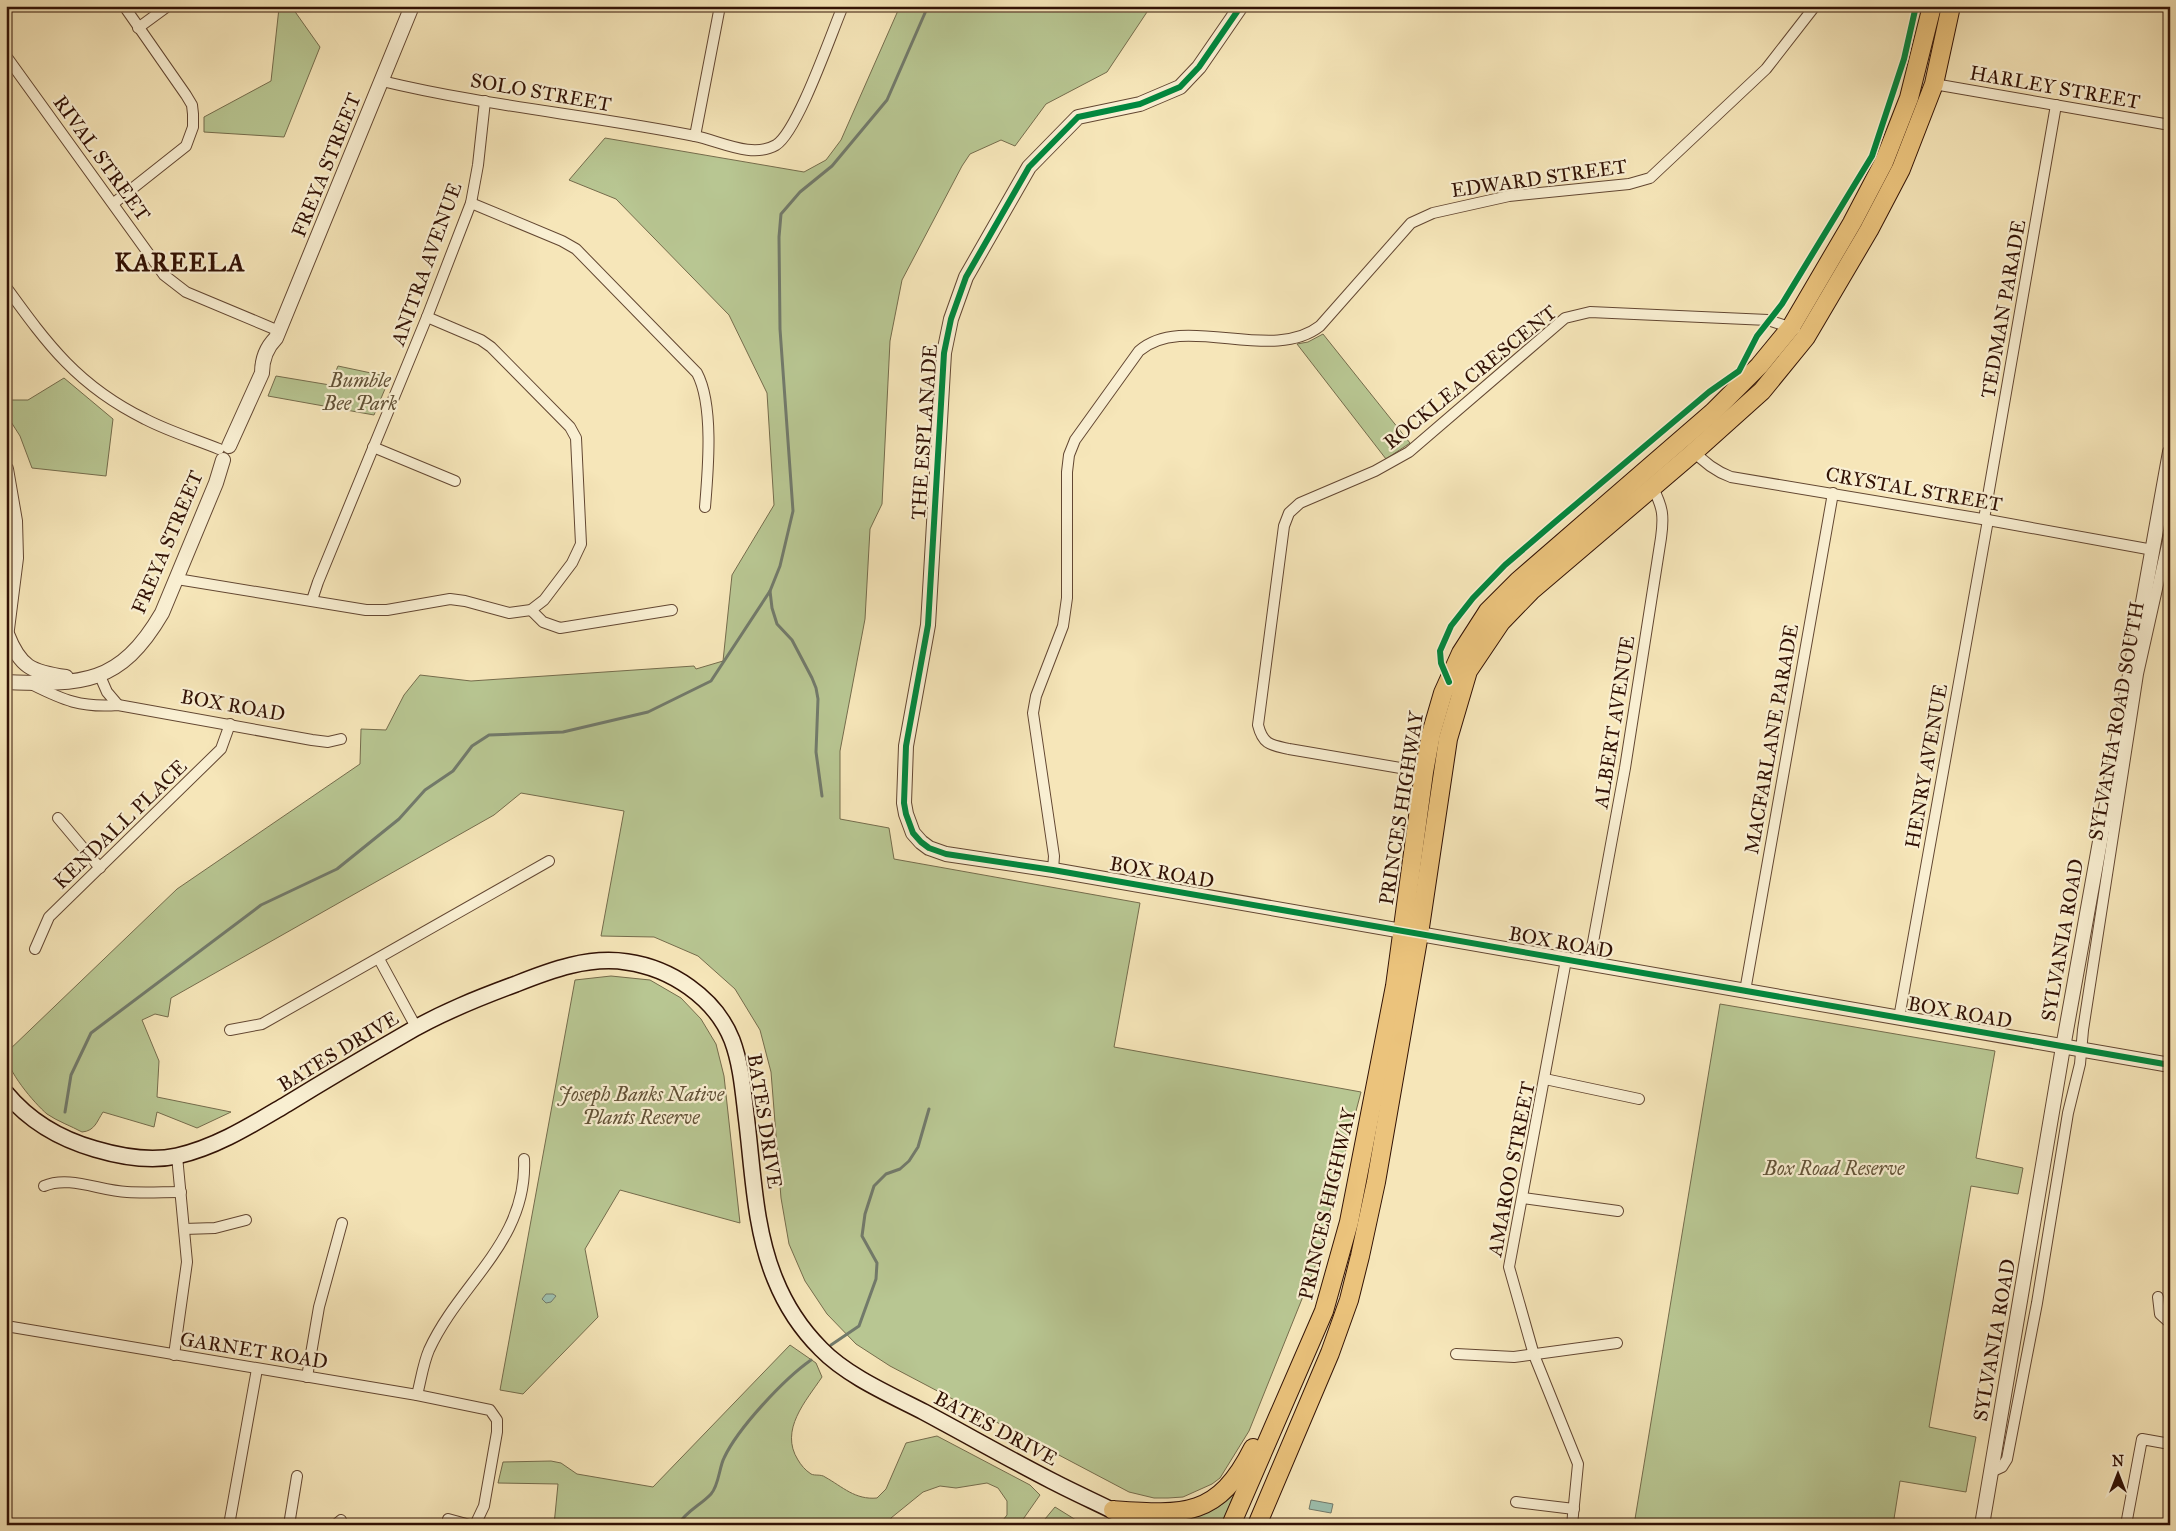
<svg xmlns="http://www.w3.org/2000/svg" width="2176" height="1531" font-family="'IM FELL Great Primer',serif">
<rect width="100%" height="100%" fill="#f6e6b9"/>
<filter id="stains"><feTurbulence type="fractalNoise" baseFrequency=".004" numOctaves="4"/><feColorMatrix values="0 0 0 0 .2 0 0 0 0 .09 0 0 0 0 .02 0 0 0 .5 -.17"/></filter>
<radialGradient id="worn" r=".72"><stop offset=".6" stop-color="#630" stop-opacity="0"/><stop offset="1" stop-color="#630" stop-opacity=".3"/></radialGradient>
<g fill="#b8c692" stroke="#756c4c">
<polygon points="291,6 320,47 284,137 204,132 204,117 271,81 279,8"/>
<path d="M900,6H1151L1107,72L1046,104L1015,146L1001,140L970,154L962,166L902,280L890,341L882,504L870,529L865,619L840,751V819L889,828L894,859L1140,903L1114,1047L1361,1092L1316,1264L1249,1431L1220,1478L1212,1484L1183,1497L1168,1498H1154L1129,1492L890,1366L856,1344L827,1314L805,1281L789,1244L781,1198L771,1072L760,1030L735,989L698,956L654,937L601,936L624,811L521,793L494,815L171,998L168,1017L155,1014L142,1020L159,1061L157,1097L231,1112L197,1128L157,1112L154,1127L103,1112C97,1121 95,1131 82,1132C71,1126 57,1121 47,1114C34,1103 6,1070 6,1053L177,889L360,764L361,729L386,730L404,695L420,675L471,681L694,666L696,669L723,661L732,575L774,505L767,393L729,315L616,199L569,180L605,138L804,172L826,160L841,140Z"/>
<polygon points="1323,334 1410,443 1386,459 1297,344 1308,342"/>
<polygon points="338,366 390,377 374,415 268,396 276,376 330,385"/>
<polygon points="64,378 113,419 106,476 32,468 20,436 6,414 6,400 28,400"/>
<polygon points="611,976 650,980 681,998 701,1019 716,1044 724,1076 740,1223 620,1190 585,1249 598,1317 523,1394 500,1390 575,980"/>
<polygon points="1720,1004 1995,1051 1976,1158 2023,1168 2018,1194 1971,1186 1929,1427 1976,1437 1966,1492 1900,1481 1893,1525 1634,1525"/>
<path d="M790,1345L816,1363L822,1377C806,1401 779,1430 798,1460C801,1465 805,1470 811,1474C815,1476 821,1474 825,1477C843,1487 855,1500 877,1498L886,1489L906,1443L937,1436L1030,1485L1040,1495L1019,1525H999L1007,1515V1501L998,1488L987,1483L956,1488L940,1486L923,1492L891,1518L890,1525H554L558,1484L498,1483L503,1462L551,1461L561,1463L577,1474L653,1487Z"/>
<path d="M1235,1493L1221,1525H1169L1165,1521C1193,1521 1215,1513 1235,1493Z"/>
<polygon points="1055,1507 1084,1525 1085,1525 1040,1525"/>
</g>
<g fill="#9dc0af" stroke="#727a6b">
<polygon points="546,1294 553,1294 556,1296 551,1302 546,1303 542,1299"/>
<polygon points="1311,1500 1333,1504 1331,1513 1309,1509"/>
</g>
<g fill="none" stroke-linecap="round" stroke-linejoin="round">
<g stroke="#727a6b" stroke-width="3">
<polyline points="770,591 772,608 777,624 792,640 812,678 816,688 818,699 816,752 822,796"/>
<polyline points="65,1112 71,1075 91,1033 261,905 337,869 399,819 425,790 453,771 472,746 489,735 563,732 648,712 711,681 770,591 780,566 793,511 780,329 779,237 781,214 800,192 832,166 887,100 928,6"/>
<polyline points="831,1345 859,1326 876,1279 877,1263 862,1236 865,1214 874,1186 886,1174 900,1169 909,1161 918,1147 929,1109"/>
<path d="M678,1525C686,1511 701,1505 711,1494C719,1485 719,1468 724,1458C738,1428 784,1379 811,1360"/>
</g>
<defs>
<g id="minor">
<polyline points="138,28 168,6"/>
<polyline points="6,56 164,275 186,292 279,331"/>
<path d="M382,81C485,106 591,115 695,136C720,141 752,159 776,145C798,131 831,34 843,6"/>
<polyline points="1934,84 2170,125"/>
<polyline points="695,136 720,6"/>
<polyline points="114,203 186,146 193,127 193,114 192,105 186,95 124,6"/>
<path d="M471,203L562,241L576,249L697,373C714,405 708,471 705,507"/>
<path d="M6,287C48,345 78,386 145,419C168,431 194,439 219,449"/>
<polyline points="373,447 455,481"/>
<path d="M1692,449C1703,462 1715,471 1731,477L1988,520L2153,550"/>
<polyline points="1984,519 2056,105"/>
<polyline points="177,579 366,610 387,610 450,599 465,601 509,613 531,610 544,600 572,563 581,544 576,438 570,427 491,347 481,340 427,317"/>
<polyline points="312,600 318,582 427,317 471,203 478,165 485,101"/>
<polyline points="531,610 543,622 560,628 672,610"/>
<polyline points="100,676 107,692 118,705"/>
<path d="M31,684C63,700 81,708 118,705L312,740L328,742L341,739"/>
<path d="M1424,772L1289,749C1271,745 1263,745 1258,725L1284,526L1289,513L1300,503L1375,471L1409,452L1565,318L1590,312L1768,320L1795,329"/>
<polyline points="58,818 100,868"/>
<path d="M1053,870L1054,856L1033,713L1036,696L1063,626L1067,598V472L1069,455L1075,440L1139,351C1183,312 1272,364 1320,326L1411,223L1433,213L1509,196L1629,184L1650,178L1766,69L1815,6"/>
<polyline points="35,949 49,917 221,749 230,724"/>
<polyline points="379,959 416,1027"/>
<polyline points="1566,960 1509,1267 1534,1355 1578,1464 1572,1525"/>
<path d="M1589,964L1625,768L1661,538C1664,516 1663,508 1653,488"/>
<polyline points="1745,991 1833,493"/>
<polyline points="1899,1018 1988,520"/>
<polyline points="230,1030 262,1024 549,861"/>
<polyline points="1545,1079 1639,1099"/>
<path d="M44,1186C69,1175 100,1191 127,1192C145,1193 163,1192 181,1192"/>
<polyline points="1523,1198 1618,1211"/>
<polyline points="184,1229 215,1228 246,1220"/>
<polyline points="2158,1297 2160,1314 2170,1323"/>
<polyline points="6,1326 417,1395 490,1410 497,1420 497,1432 484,1506 475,1525"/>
<polyline points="1456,1354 1514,1357 1617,1343"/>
<polyline points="174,1355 187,1262 177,1156"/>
<polyline points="307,1377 319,1307 342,1223"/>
<path d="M417,1395C421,1380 423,1364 429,1350C460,1282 528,1241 524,1159"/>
<polyline points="1991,1472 2002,1467 2007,1459 2037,1303 2068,1113 2080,1064 2083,1030 2138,674 2170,531"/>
<polyline points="1516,1502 1574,1509"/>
<polyline points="448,1519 470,1525"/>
<polyline points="229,1525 257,1369"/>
<polyline points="289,1525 297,1476"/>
<polyline points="335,1525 341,1520"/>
<polyline points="2126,1525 2142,1439 2170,1444"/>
</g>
<g id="tertiary">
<polyline points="1241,6 1199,67 1180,87 1140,104 1078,117 1029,167 966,277 951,319 944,353 928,625 906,746 904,803 906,814 913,833 921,842 929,848 946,854 1053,870 2170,1065"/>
<path d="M229,446L262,373C262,360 266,348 276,338L412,6"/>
<polyline points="6,469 15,521 16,558 6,637"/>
<path d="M7,634C20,667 31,672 66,677"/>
<path d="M6,682C82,685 120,685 162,613L216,483L223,460"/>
<polyline points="1982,1525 2062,1053 2170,452"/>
</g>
<path id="secondary" d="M6,1093C30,1122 60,1139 95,1149C122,1157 150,1162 177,1156C217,1147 253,1124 287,1104C326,1080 365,1057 405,1034C440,1013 478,998 516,984C551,970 589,956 627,962C670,968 715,997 732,1040C741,1064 743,1090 746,1115C753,1169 754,1228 775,1279C785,1304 802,1330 821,1349C847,1376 891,1395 924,1412C967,1435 1009,1459 1052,1481C1081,1496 1111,1509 1141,1525"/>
<g id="trunk">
<path d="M1113,1510C1184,1515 1218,1518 1253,1448"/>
<polyline points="1231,1525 1324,1311 1349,1222 1395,986 1424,772 1431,734 1443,693 1461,653 1488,611 1518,581 1713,412 1759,366 1791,327 1852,223 1884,162 1909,98 1932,6"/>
<polyline points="1257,1525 1330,1353 1349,1300 1360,1256 1376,1182 1419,934 1448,739 1468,671 1501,622 1531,591 1694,452 1762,391 1806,337 1869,230 1901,169 1934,84 1951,6"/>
</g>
</defs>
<use href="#minor" stroke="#634732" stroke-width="12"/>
<use href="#tertiary" stroke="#634732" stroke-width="16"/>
<use href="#secondary" stroke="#321205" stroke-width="18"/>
<use href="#trunk" stroke="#321205" stroke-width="20"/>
<use href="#minor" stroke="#f9efd2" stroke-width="10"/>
<use href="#tertiary" stroke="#f9efd2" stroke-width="14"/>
<use href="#secondary" stroke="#f9efd2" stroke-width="15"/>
<use href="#trunk" stroke="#ebc37c" stroke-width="18"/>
<defs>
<g id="cycleway">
<polyline points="1241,6 1199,67 1180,87 1140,104 1078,117 1029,167 966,277 951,319 944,353 928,625 906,746 904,803 906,814 913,833 921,842 929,848 946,854 1053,870 2170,1065"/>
<polyline points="1449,682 1441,663 1440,651 1451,626 1473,598 1505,565 1555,522 1709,392 1739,371 1757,336 1782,304 1872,156 1904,59 1916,6"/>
</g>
</defs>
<use href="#cycleway" stroke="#f9efd2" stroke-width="9"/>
<use href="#cycleway" stroke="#00873e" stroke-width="6"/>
</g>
<g text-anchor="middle" stroke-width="4.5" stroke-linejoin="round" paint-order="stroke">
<g font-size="20" fill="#321205" stroke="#f9efd2">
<text transform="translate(2055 87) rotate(10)" y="7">HARLEY STREET</text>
<text transform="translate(541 92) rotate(10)" y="7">SOLO STREET</text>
<text transform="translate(102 158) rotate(54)" y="7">RIVAL STREET</text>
<text transform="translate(326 165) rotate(-68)" y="7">FREYA STREET</text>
<text transform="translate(1539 178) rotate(-8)" y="7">EDWARD STREET</text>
<text transform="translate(426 264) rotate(-70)" y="7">ANITRA AVENUE</text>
<text transform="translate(2003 309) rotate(-80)" y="7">TEDMAN PARADE</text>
<text transform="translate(1470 377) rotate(-39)" y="7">ROCKLEA CRESCENT</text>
<text transform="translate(924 432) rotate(-86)" y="7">THE ESPLANADE</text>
<text transform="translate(1914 489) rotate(10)" y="7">CRYSTAL STREET</text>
<text transform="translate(167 542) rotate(-67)" y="7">FREYA STREET</text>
<text transform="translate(233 705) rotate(10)" y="7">BOX ROAD</text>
<text transform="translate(2116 721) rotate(-80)" y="7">SYLVANIA ROAD SOUTH</text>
<text transform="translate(1614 722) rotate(-81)" y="7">ALBERT AVENUE</text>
<text transform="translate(1771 739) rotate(-80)" y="7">MACFARLANE PARADE</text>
<text transform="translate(1926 766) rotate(-80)" y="7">HENRY AVENUE</text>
<text transform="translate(1401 808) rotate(-81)" y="7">PRINCES HIGHWAY</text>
<text transform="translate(120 824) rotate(-44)" y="7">KENDALL PLACE</text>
<text transform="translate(1162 872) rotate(10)" y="7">BOX ROAD</text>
<text transform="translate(2062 940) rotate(-80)" y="7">SYLVANIA ROAD</text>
<text transform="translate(1561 942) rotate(10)" y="7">BOX ROAD</text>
<text transform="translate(1960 1012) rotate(10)" y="7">BOX ROAD</text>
<text transform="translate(338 1051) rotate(-31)" y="7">BATES DRIVE</text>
<text transform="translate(765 1121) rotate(81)" y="7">BATES DRIVE</text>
<text transform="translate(1511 1169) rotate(-79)" y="7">AMAROO STREET</text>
<text transform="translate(1327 1204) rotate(-77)" y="7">PRINCES HIGHWAY</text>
<text transform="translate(1994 1340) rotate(-80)" y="7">SYLVANIA ROAD</text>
<text transform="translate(254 1350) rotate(9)" y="7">GARNET ROAD</text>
<text transform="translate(996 1428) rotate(28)" y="7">BATES DRIVE</text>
</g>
<g font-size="20" font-style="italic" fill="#615136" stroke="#f9efd2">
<text x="360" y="387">Bumble<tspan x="360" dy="23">Bee Park</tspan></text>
<text x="641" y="1101">Joseph Banks Native<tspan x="641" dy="23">Plants Reserve</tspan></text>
<text x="1834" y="1175">Box Road Reserve</text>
</g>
<g font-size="25" font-weight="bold" letter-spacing="1" fill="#321205" stroke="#f9efd2">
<text x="180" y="271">KAREELA</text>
</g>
</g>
<rect width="2176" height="1531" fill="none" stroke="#f6e6b9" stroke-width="25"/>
<rect x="8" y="8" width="2161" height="1516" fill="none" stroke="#321205" stroke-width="2.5"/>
<rect x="12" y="12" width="2151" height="1506" fill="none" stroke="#321205"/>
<g transform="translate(2118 1474)" stroke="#f9efd2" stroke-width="4" paint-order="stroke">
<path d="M0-4L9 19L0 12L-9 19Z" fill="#321205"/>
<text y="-8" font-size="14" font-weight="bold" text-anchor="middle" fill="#321205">N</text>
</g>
<rect width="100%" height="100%" filter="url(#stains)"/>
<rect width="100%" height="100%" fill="url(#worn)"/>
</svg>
